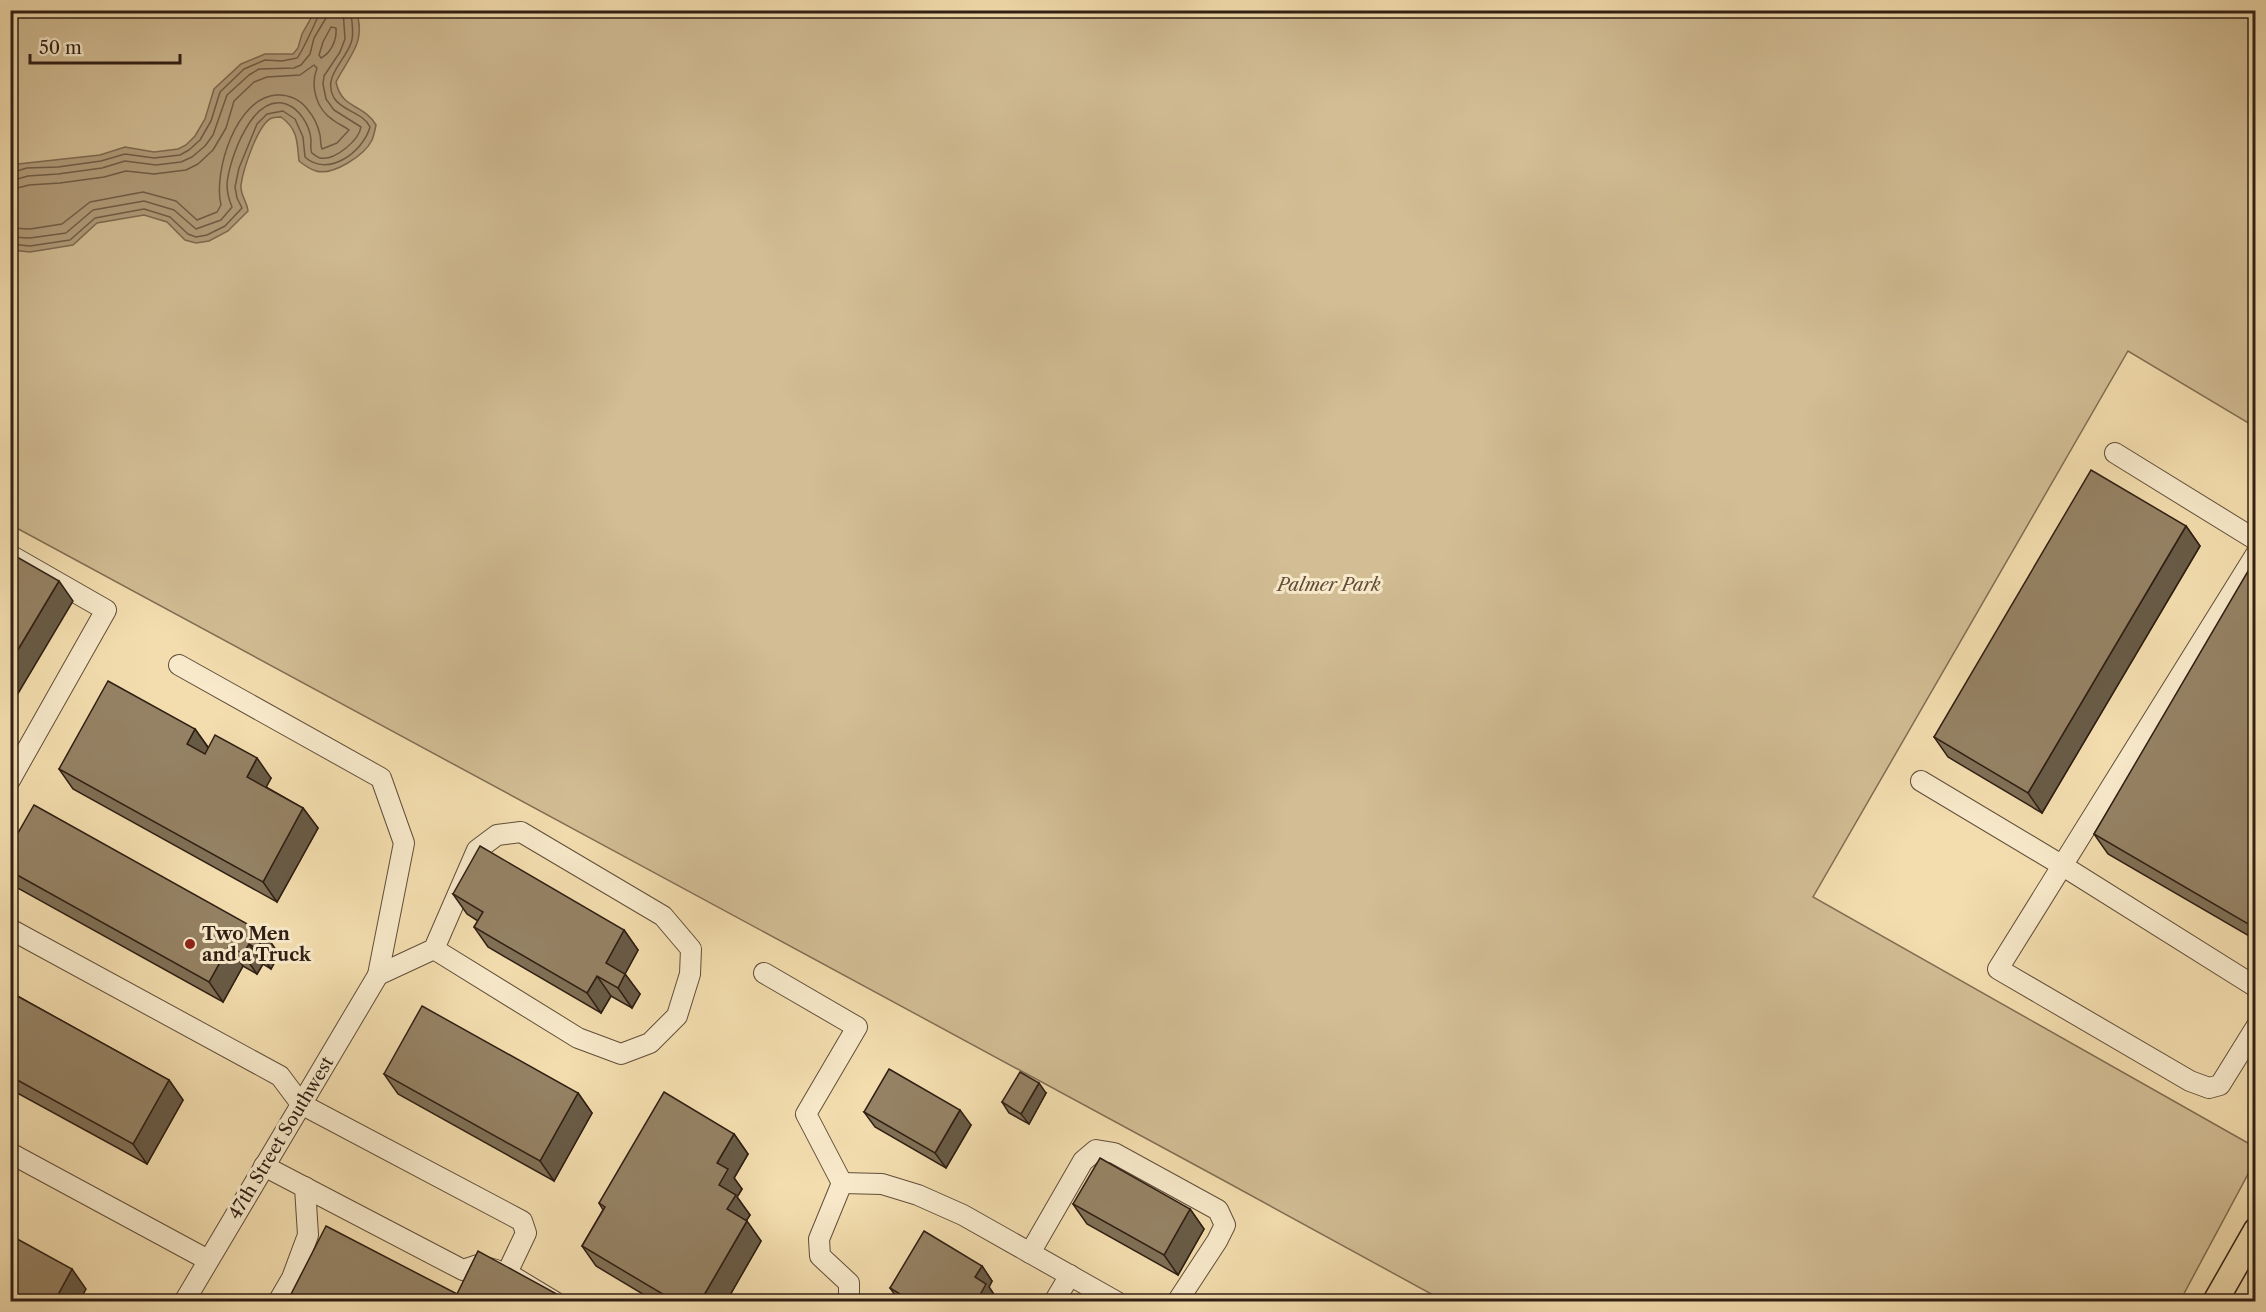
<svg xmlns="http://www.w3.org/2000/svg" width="2266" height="1312" font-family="'Libre Caslon Text',serif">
<rect width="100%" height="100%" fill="#f3ddae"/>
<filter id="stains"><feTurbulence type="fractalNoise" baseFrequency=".00333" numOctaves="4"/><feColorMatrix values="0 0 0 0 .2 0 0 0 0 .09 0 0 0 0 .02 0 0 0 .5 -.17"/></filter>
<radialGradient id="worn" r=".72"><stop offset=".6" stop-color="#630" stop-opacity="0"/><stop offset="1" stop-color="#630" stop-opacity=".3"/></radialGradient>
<polygon fill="#d2bd94" stroke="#816e54" stroke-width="1.5" points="10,11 2255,11 2255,427 2128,351 1813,897 2255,1147 2255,1161 2180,1301 1444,1301 1221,1179 11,525"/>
<path fill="#b19c7a" stroke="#7d6a51" stroke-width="1.5" d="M356,11C367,42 349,56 336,82C342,110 363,103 376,125C375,130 374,135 372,140C365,155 333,176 316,171C309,169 304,165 299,161C297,142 298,129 281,117C278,117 275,117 272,118C258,123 243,170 241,185C240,195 247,201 248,211L228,231L209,241L196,243L185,240L167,222L144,215L97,223L73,245L30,252L11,250V169L18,164L100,155L125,147L154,152L178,149L186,145L195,136L205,119L214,89L241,64L265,54H293L298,48L302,34L315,11Z"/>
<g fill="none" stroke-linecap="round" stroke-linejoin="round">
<g stroke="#705e47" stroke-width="1.5">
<path d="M331,27L336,28C337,40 331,53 321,58L319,55L323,42Z"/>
<path d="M10,173L27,168L58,167L101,161L125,154L154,158L180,155L189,150L200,140L211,121L220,92L244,69L265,60L282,61L297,58C301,54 319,16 320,10"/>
<polyline points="10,181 28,176 58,174 102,168 125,161 156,165 181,162 192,157 205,146 213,135 227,95 249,75 259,69 294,68 301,65 310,54 314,38 326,18 327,10"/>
<path d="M10,190L29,185L60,183L104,177L126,171L154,174L186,170L198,164L213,150L226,128L234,101L254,82L267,77L300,75L314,65L317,68C310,86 316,109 333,120C338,124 344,126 349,130L337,143L322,149C320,144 321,141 320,135C318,126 314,117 308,110C301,100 289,94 276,95C236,98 213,172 221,205L217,212L197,220L176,201L143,192L90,202L62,224L30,229L10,228"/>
<path d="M10,237L30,238L66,233L93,210L144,201L174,210L196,229L221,220L232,207C229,200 227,192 227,184C229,160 252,93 286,104C300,109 310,126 311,140C311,143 310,150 312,153C313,154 319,158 320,158C335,161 359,140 361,127L334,110L326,99L323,84L324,76L340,52L345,39L343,10"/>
<path d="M10,244L30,246L70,240L95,218L144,209L170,217L188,234L196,237L207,235L225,226L242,208L237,198L235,187L239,168L257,124L267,114L283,111L295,119L303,137L305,157C328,178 363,152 370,127C363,112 343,112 334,98C322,77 345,61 351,43C355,33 351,21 351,10"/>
</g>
<defs>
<g id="minor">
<polyline points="2115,453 2256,540"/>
<polyline points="2256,554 1998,969 2190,1081 2209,1088 2220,1085 2256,1027"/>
<polyline points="10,555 106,610 10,780"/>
<polyline points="179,665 381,778 404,843 378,975 184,1302"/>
<polyline points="1921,781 2063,866 2256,987"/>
<polyline points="10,929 280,1076 301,1104 522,1221 526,1233 507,1273 555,1302"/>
<polyline points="764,973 857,1027 806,1114 842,1183 819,1239 820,1256 849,1283 849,1302"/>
<polyline points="378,975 434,949 578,1038 621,1054 650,1043 677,1016 690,974 691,949 663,916 521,832 497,835 477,850 434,949"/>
<polyline points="10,1153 208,1260"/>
<polyline points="264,1166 463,1270 478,1265 496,1270"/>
<polyline points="842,1183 882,1184 918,1195 963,1215 1117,1302"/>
<polyline points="1030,1253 1083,1161 1096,1150 1114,1153 1218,1210 1225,1225 1217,1241 1177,1302"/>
<polyline points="278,1302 292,1278 308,1235 305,1187"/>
<polyline points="1054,1302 1070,1275"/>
</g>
<polyline id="major" points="2215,1302 2256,1230"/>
</defs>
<use href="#minor" stroke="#614e3a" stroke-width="22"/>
<use href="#major" stroke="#301f14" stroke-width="27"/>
<use href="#minor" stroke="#f7e9ca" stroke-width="20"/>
<use href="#major" stroke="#f3ddae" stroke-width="24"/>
</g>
<g fill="#807056" stroke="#301f14" stroke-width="1.5">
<polygon points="2186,526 2200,546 2042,813 1948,757 1934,737"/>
<polygon points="2256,569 2256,940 2108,854 2094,834"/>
<polygon points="195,729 208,747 271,778 266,787 303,808 318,828 277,902 73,789 59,769"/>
<polygon points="10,847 279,954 271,969 263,964 257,974 243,966 223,1002 14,886 10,880"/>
<polygon points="453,894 624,930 638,950 625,974 640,994 632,1008 611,996 601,1013 488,947 474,927 478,921 467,914"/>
<polygon points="10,992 169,1080 183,1100 147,1164 10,1089"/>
<polygon points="384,1074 578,1093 592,1113 554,1181 398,1094"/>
<polygon points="1046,1093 1029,1124 1009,1113 1002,1102"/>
<polygon points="864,1112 971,1125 946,1168 875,1127"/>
<polygon points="734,1134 748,1154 734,1178 742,1189 737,1197 750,1215 746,1221 761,1241 726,1302 656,1302 596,1266 582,1246 603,1210 599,1203"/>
<polygon points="1073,1204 1190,1209 1204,1229 1178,1275 1087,1224"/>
<polygon points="982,1266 992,1281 989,1287 997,1299 996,1302 900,1302 890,1288"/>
</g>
<g fill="#685b46" stroke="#301f14" stroke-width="1.5">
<polygon points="2186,526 2200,546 2042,813 2028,793"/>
<polygon points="59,581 73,601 10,707 10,663"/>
<polygon points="195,729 209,749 201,764 187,744"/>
<polygon points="257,758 271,778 261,797 247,777"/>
<polygon points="303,808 318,828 277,902 263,882"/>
<polygon points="624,930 638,950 620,983 606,963"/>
<polygon points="265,934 279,954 271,969 257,949"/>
<polygon points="249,944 263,964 257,974 243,954"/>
<polygon points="229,946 243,966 223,1002 209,982"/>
<polygon points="625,974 640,994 632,1008 618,988"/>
<polygon points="597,976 611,996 601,1013 587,993"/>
<polygon points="169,1080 183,1100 147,1164 133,1144"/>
<polygon points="1039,1083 1046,1093 1029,1124 1021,1114"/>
<polygon points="578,1093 592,1113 554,1181 540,1161"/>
<polygon points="960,1110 971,1125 946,1168 935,1153"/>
<polygon points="734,1134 748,1154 734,1178 742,1189 737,1197 750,1215 741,1229 727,1209 719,1185 717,1163"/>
<polygon points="1190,1209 1204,1229 1178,1275 1164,1255"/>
<polygon points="747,1221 761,1241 726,1302 700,1302"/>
<polygon points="982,1266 992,1281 989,1287 997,1299 996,1302 976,1302 975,1277"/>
<polygon points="72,1269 86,1289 79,1302 54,1302"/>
</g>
<g fill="#958264" stroke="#301f14" stroke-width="1.5">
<polygon points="2091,470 2186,526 2028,793 1934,737"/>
<polygon points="10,553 59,581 10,663"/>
<polygon points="2251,566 2256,569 2255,928 2094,834"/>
<polygon points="108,681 195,729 187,744 205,754 215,735 257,758 247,777 303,808 263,882 59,769"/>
<polygon points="34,805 265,934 257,949 249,944 243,954 229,946 209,982 10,871 10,847"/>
<polygon points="480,846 624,930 606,963 625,974 618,988 597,976 587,993 474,927 483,912 453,894"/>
<polygon points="10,992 169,1080 133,1144 10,1076"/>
<polygon points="422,1006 578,1093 540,1161 384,1074"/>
<polygon points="889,1069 960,1110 935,1153 864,1112"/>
<polygon points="1020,1072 1039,1083 1021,1114 1002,1102"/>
<polygon points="664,1092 734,1134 717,1163 728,1169 719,1185 736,1195 727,1209 747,1221 700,1302 676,1302 582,1246 605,1207 599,1203"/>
<polygon points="1100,1158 1190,1209 1164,1255 1073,1204"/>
<polygon points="326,1226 457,1294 478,1251 564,1298 562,1302 287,1302"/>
<polygon points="924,1231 982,1266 975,1277 986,1284 976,1302 913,1302 890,1288"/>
<polygon points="10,1235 72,1269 54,1302 10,1302"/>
</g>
<circle fill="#8f2418" stroke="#f7e9ca" stroke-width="2" cx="190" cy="944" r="6"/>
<g text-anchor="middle" stroke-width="6" stroke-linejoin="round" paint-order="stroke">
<g font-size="18" font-style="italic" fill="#614e3a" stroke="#f7e9ca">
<text x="1329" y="591">Palmer Park</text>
</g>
<g font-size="18" font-weight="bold" fill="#301f14" stroke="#f7e9ca" text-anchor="start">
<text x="202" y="940">Two Men<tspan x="202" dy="21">and a Truck</tspan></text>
</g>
<g font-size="18" fill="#301f14" stroke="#f7e9ca">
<text transform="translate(281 1138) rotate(-59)" y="6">47th Street Southwest</text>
</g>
</g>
<rect width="2266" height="1312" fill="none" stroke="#f3ddae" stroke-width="36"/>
<rect x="12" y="12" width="2242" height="1288" fill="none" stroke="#301f14" stroke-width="3"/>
<rect x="18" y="18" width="2230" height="1276" fill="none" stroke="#301f14" stroke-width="1.5"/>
<path d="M30 54v9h150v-9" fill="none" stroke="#301f14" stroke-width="3"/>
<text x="39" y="54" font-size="18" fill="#301f14" stroke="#f7e9ca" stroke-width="4.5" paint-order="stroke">50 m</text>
<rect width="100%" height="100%" filter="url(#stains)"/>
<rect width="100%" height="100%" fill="url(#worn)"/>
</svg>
